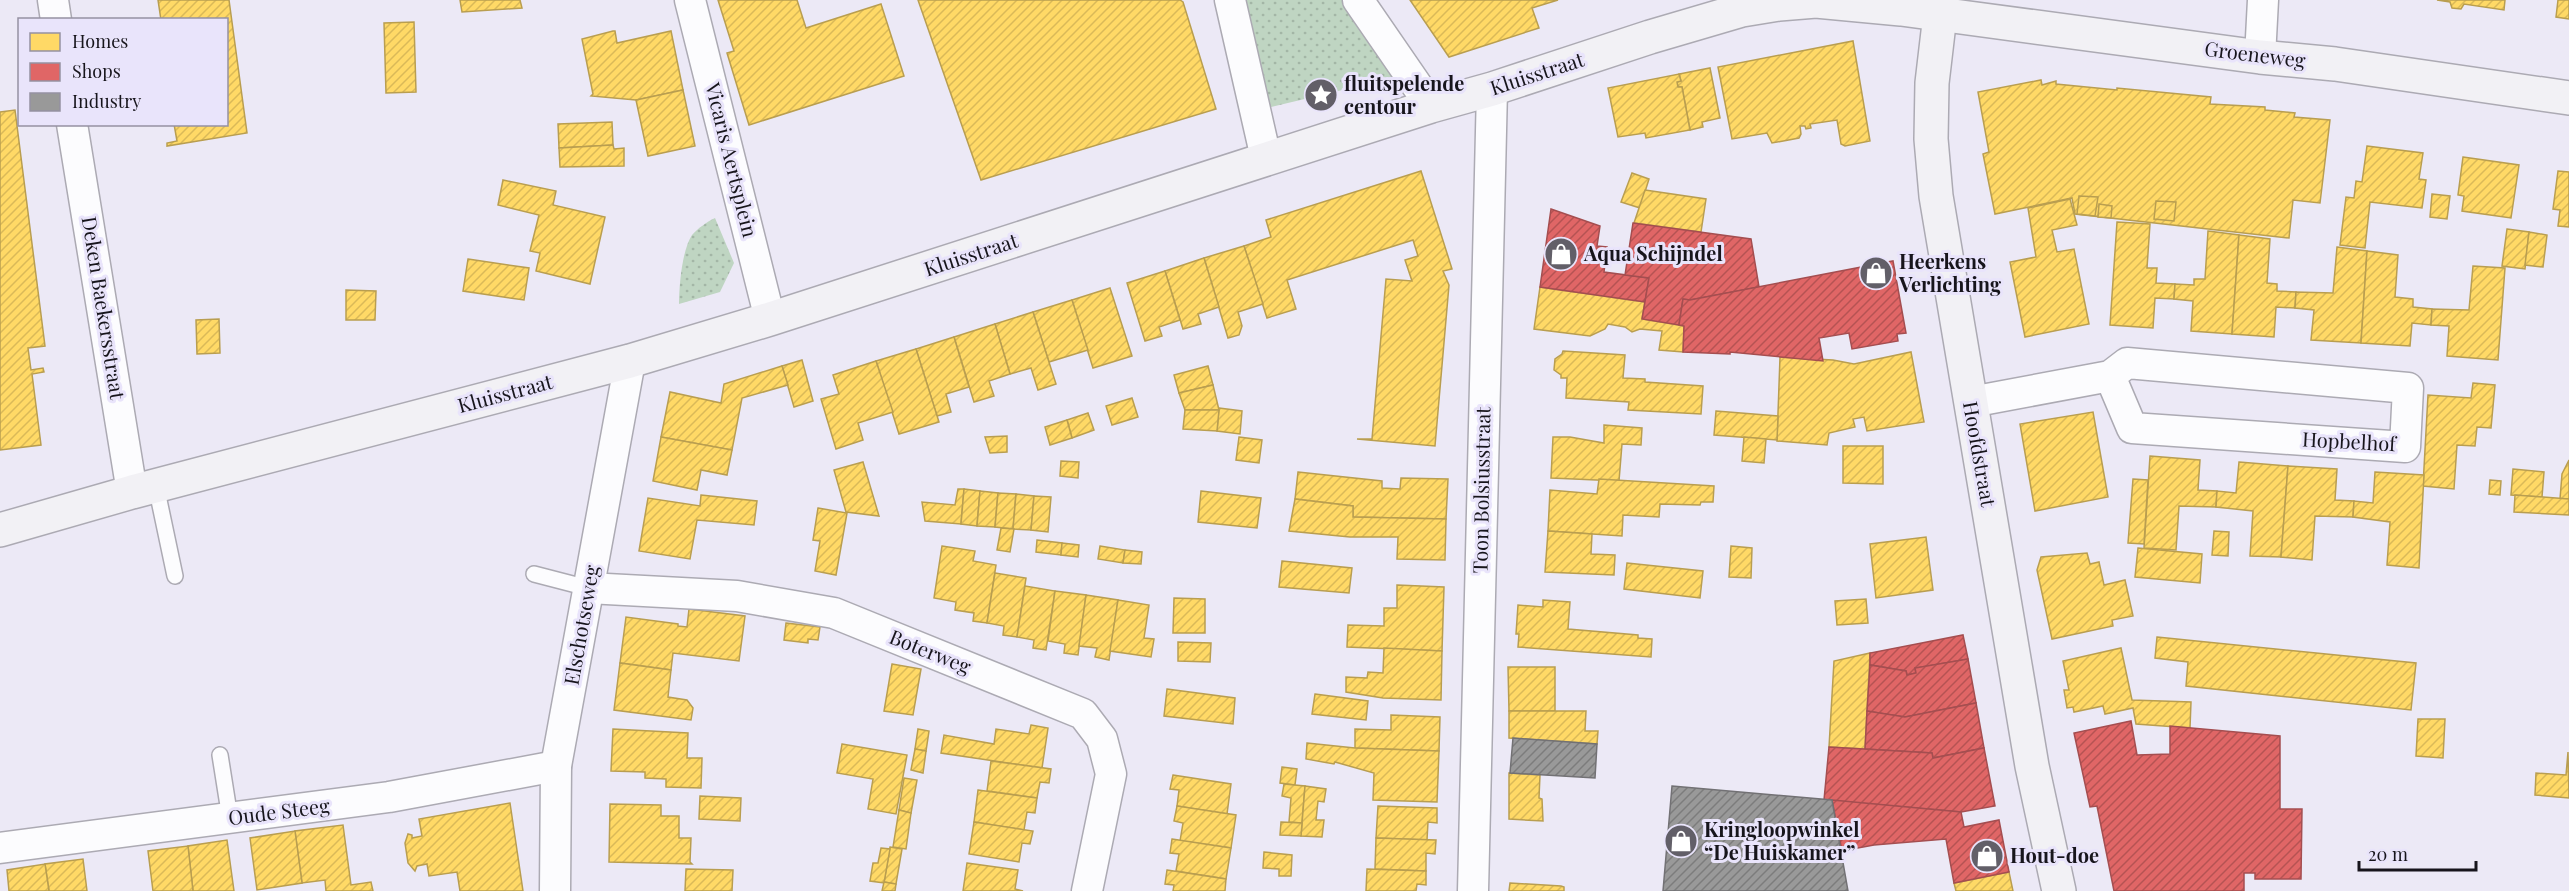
<svg xmlns="http://www.w3.org/2000/svg" width="2569" height="891" font-family="'Playfair Display',serif">
<defs>
<pattern id="grass-dots" width="8" height="8" patternUnits="userSpaceOnUse" patternTransform="scale(1.5)"><rect width="8" height="8" fill="#bfd5c2"/><path d="M2 2h.1M6 6h.1" fill="none" stroke="#a3b6a6" stroke-width="1.8" stroke-linecap="round"/></pattern>
<pattern id="homes-hatch" width="6" height="6" patternUnits="userSpaceOnUse" patternTransform="scale(1.5)"><rect width="6" height="6" fill="#ffd966"/><path d="M-1 1l2-2M0 6l6-6M5 7l2-2" fill="none" stroke="#dab958"/></pattern>
<pattern id="shops-hatch" width="6" height="6" patternUnits="userSpaceOnUse" patternTransform="scale(1.5)"><rect width="6" height="6" fill="#e06666"/><path d="M-1 1l2-2M0 6l6-6M5 7l2-2" fill="none" stroke="#b55353"/></pattern>
<pattern id="industry-hatch" width="6" height="6" patternUnits="userSpaceOnUse" patternTransform="scale(1.5)"><rect width="6" height="6" fill="#999"/><path d="M-1 1l2-2M0 6l6-6M5 7l2-2" fill="none" stroke="#7c7c7c"/></pattern>
</defs>
<rect width="100%" height="100%" fill="#ece9f6"/>
<g fill="url(#grass-dots)">
<polygon points="1243,0 1346,0 1397,77 1267,108"/>
<path d="M715,218L734,263L720,292L679,304C679,286 682,250 692,235C698,228 707,222 715,218Z"/>
</g>
<g fill="url(#homes-hatch)" stroke="#b99e50" stroke-width="1.5">
<polygon points="158,0 229,0 247,133 167,146 167,143 177,141 174,124 226,124 226,20 161,20"/>
<polygon points="460,0 520,0 522,8 462,12"/>
<polygon points="718,0 797,0 806,28 881,4 904,76 749,125 727,53 734,51"/>
<polygon points="918,0 1180,0 1183,2 1216,109 981,180"/>
<polygon points="1410,0 1558,0 1532,8 1539,28 1449,57"/>
<polygon points="2437,0 2505,0 2504,10 2464,4 2461,9 2452,8 2450,2"/>
<polygon points="2558,0 2569,0 2569,19 2556,17"/>
<polygon points="414,22 416,92 386,93 384,23"/>
<polygon points="613,31 615,31 617,43 671,31 683,90 636,100 591,96 593,94 582,39"/>
<polygon points="1853,41 1870,141 1845,146 1841,144 1837,120 1810,124 1811,128 1806,129 1805,126 1800,126 1801,134 1799,138 1772,143 1767,133 1732,139 1718,67"/>
<polygon points="1710,68 1720,118 1702,122 1703,127 1690,130 1682,87 1678,87 1677,82 1681,81 1679,74"/>
<polygon points="1679,74 1681,81 1677,82 1678,87 1682,87 1690,130 1646,138 1645,133 1618,137 1608,88"/>
<polygon points="2041,80 2042,85 2056,81 2056,84 2117,90 2117,88 2211,97 2210,104 2265,107 2265,110 2295,113 2294,117 2330,120 2320,203 2293,200 2289,238 2075,214 2072,198 1995,214 1983,154 1989,152 1978,92"/>
<polygon points="683,90 695,146 648,156 636,100"/>
<polygon points="15,110 45,346 28,348 31,370 43,368 44,372 32,374 41,445 0,450 0,112"/>
<polygon points="612,122 613,145 559,148 558,124"/>
<polygon points="613,145 614,149 624,148 624,166 560,167 559,148"/>
<polygon points="2367,146 2423,153 2419,179 2426,180 2422,208 2370,202 2365,248 2340,245 2346,197 2354,198 2356,181 2362,182"/>
<polygon points="2463,157 2519,165 2511,218 2462,211 2464,196 2458,195"/>
<polygon points="1421,171 1452,269 1443,271 1449,285 1435,446 1357,439 1372,439 1386,279 1412,281 1405,260 1418,256 1413,240 1287,280 1296,309 1267,318 1244,246 1271,237 1266,220"/>
<polygon points="2558,171 2569,172 2569,227 2558,226 2560,210 2553,209"/>
<polygon points="1632,173 1649,179 1640,208 1621,202"/>
<polygon points="503,180 556,191 553,205 605,217 590,284 536,271 540,253 530,251 539,215 498,205"/>
<polygon points="1645,190 1706,199 1701,232 1634,223"/>
<polygon points="2432,194 2450,196 2447,219 2430,217"/>
<polygon points="2079,196 2098,197 2095,216 2077,214"/>
<polygon points="2070,199 2077,225 2052,230 2057,252 2074,249 2089,324 2025,337 2010,262 2036,257 2028,208"/>
<polygon points="2156,201 2176,202 2174,221 2154,219"/>
<polygon points="2099,204 2112,206 2111,218 2098,217"/>
<polygon points="2117,222 2150,224 2147,268 2157,268 2156,283 2175,284 2174,299 2155,298 2153,328 2110,325"/>
<polygon points="2507,229 2529,232 2525,269 2502,266"/>
<polygon points="2208,231 2239,235 2232,334 2191,331 2193,301 2174,299 2175,284 2194,285 2194,279 2205,279"/>
<polygon points="2529,232 2547,235 2543,267 2525,265"/>
<polygon points="2239,235 2270,239 2267,283 2277,284 2277,291 2296,292 2295,308 2276,307 2274,337 2232,334"/>
<polygon points="1244,246 1263,304 1238,312 1242,326 1239,335 1228,338 1204,258"/>
<polygon points="2337,247 2367,251 2361,343 2311,340 2314,310 2295,308 2296,292 2333,293"/>
<polygon points="2367,251 2398,255 2395,297 2413,299 2413,307 2432,309 2431,325 2412,323 2410,346 2361,343"/>
<polygon points="1204,258 1219,307 1198,314 1201,324 1183,329 1165,271"/>
<polygon points="468,259 529,268 524,300 463,291"/>
<polygon points="2473,266 2505,268 2498,360 2447,356 2449,326 2431,325 2432,309 2469,310"/>
<polygon points="1165,271 1180,320 1159,327 1162,336 1145,341 1127,283"/>
<polygon points="1540,287 1645,302 1642,319 1684,326 1683,352 1659,350 1662,331 1640,329 1632,332 1625,327 1608,324 1605,329 1590,336 1534,329"/>
<polygon points="1110,288 1132,356 1093,368 1072,300"/>
<polygon points="346,290 376,291 375,320 346,320"/>
<polygon points="1072,300 1088,350 1049,362 1033,312"/>
<polygon points="1033,312 1056,384 1038,390 1031,368 1010,374 995,324"/>
<polygon points="219,319 220,353 197,354 196,320"/>
<polygon points="995,324 1010,374 989,381 994,396 974,402 954,337"/>
<polygon points="954,337 969,387 946,394 951,412 937,416 916,349"/>
<polygon points="916,349 939,422 899,434 876,361"/>
<polygon points="1563,351 1625,355 1623,378 1645,379 1645,382 1703,386 1701,414 1628,410 1629,402 1566,398 1567,378 1561,378 1561,375 1554,370 1555,359 1562,354"/>
<polygon points="1911,352 1924,422 1867,431 1864,417 1853,419 1855,427 1829,433 1827,445 1777,441 1780,357 1833,360 1854,364"/>
<polygon points="802,360 813,401 794,407 782,366"/>
<polygon points="876,361 893,412 858,423 863,440 836,449 821,399 839,394 833,375"/>
<polygon points="782,366 788,385 742,398 732,450 661,437 670,392 721,403 724,384"/>
<polygon points="1208,366 1213,385 1179,393 1174,375"/>
<polygon points="2473,383 2495,385 2491,428 2477,427 2475,446 2457,445 2454,489 2423,486 2428,395 2471,398"/>
<polygon points="1213,385 1219,410 1185,410 1179,393"/>
<polygon points="1132,398 1138,417 1112,425 1106,406"/>
<polygon points="1219,408 1242,411 1240,434 1217,431"/>
<polygon points="1185,410 1219,410 1217,431 1183,429"/>
<polygon points="1716,411 1778,416 1777,440 1714,435"/>
<polygon points="2093,412 2108,497 2035,511 2020,424"/>
<polygon points="1088,413 1094,430 1072,438 1067,420"/>
<polygon points="1067,420 1072,438 1050,445 1045,427"/>
<polygon points="1604,425 1642,428 1641,445 1622,444 1619,481 1551,478 1553,437 1570,437 1604,443"/>
<polygon points="1007,436 1007,452 990,453 985,437"/>
<polygon points="661,437 732,450 727,475 701,470 697,490 653,481"/>
<polygon points="1239,437 1262,440 1259,463 1236,460"/>
<polygon points="1744,437 1766,439 1764,463 1742,461"/>
<polygon points="1843,446 1883,446 1883,484 1843,483"/>
<polygon points="2150,456 2200,460 2198,490 2217,491 2216,507 2179,506 2176,550 2144,548"/>
<polygon points="2569,460 2569,499 2560,499 2562,474"/>
<polygon points="1061,461 1079,462 1078,478 1060,476"/>
<polygon points="863,462 879,516 846,512 834,470"/>
<polygon points="2239,462 2288,466 2281,557 2250,556 2253,511 2216,507 2217,491 2236,493"/>
<polygon points="2288,466 2337,469 2335,500 2354,501 2353,517 2315,516 2312,560 2281,557"/>
<polygon points="2513,469 2544,472 2542,497 2511,495"/>
<polygon points="1298,472 1382,481 1382,488 1400,489 1401,478 1448,479 1446,519 1353,517 1353,506 1295,499"/>
<polygon points="2375,472 2424,475 2419,568 2387,565 2390,522 2353,517 2354,501 2373,503"/>
<polygon points="1599,479 1714,486 1713,502 1701,502 1700,505 1660,504 1659,517 1623,515 1622,536 1548,531 1550,490 1597,494"/>
<polygon points="2133,479 2148,480 2144,544 2128,543"/>
<polygon points="2490,480 2501,481 2500,495 2489,494"/>
<polygon points="958,489 964,489 961,524 925,521 922,502 955,505"/>
<polygon points="964,489 980,491 977,526 961,524"/>
<polygon points="980,491 998,493 995,527 977,526"/>
<polygon points="1201,491 1261,498 1257,528 1198,522"/>
<polygon points="998,493 1016,494 1013,529 995,527"/>
<polygon points="1016,494 1034,496 1031,530 1013,529"/>
<polygon points="701,495 757,501 754,525 697,520 690,559 639,551 648,498 700,506"/>
<polygon points="2515,495 2569,499 2569,515 2514,512"/>
<polygon points="1034,496 1051,497 1048,532 1031,530"/>
<polygon points="1295,499 1353,506 1353,517 1446,519 1445,560 1397,559 1398,537 1350,537 1289,531"/>
<polygon points="818,508 847,513 836,575 815,571 820,541 813,540"/>
<polygon points="1001,528 1014,529 1010,552 997,550"/>
<polygon points="1548,531 1592,534 1591,554 1615,555 1614,575 1545,572"/>
<polygon points="2214,531 2229,532 2228,556 2212,555"/>
<polygon points="1926,537 1933,590 1876,598 1870,544"/>
<polygon points="1037,540 1062,543 1061,555 1036,552"/>
<polygon points="1062,543 1079,545 1078,557 1061,555"/>
<polygon points="942,546 975,551 973,561 996,565 987,623 973,621 974,613 955,610 956,602 934,598"/>
<polygon points="1100,546 1125,550 1123,563 1098,559"/>
<polygon points="1731,546 1752,548 1751,578 1729,577"/>
<polygon points="2138,548 2202,554 2200,583 2135,577"/>
<polygon points="1125,550 1142,552 1141,564 1123,563"/>
<polygon points="2087,553 2090,564 2099,562 2104,585 2125,580 2133,616 2112,620 2113,626 2052,639 2037,570 2041,557"/>
<polygon points="1282,561 1352,568 1349,593 1279,587"/>
<polygon points="1627,563 1703,571 1700,598 1624,589"/>
<polygon points="995,573 1026,578 1017,637 1003,635 1004,626 987,623"/>
<polygon points="1397,585 1444,587 1442,651 1347,647 1348,625 1384,626 1384,608 1397,608"/>
<polygon points="1025,586 1055,591 1046,650 1033,648 1034,640 1017,637"/>
<polygon points="1055,591 1086,595 1078,655 1064,653 1065,644 1048,641"/>
<polygon points="1086,595 1118,600 1109,660 1095,657 1097,648 1079,646"/>
<polygon points="1174,598 1205,599 1205,633 1173,633"/>
<polygon points="1866,599 1868,623 1837,625 1835,601"/>
<polygon points="1118,600 1149,605 1144,638 1154,639 1151,657 1110,651"/>
<polygon points="1543,600 1570,602 1568,629 1638,635 1638,638 1652,639 1651,657 1518,647 1519,634 1516,634 1518,605 1543,607"/>
<polygon points="689,609 745,616 739,661 673,653 671,670 620,663 626,617 678,624 678,626 687,627"/>
<polygon points="786,623 820,627 818,640 808,639 808,643 784,640"/>
<polygon points="2157,637 2416,663 2411,710 2186,686 2188,662 2155,658"/>
<polygon points="1178,642 1211,643 1210,662 1178,661"/>
<polygon points="1384,648 1442,651 1441,700 1383,698 1346,692 1346,677 1367,678 1368,672 1383,673"/>
<polygon points="2121,648 2132,700 2191,702 2190,728 2136,724 2133,708 2105,714 2103,706 2074,712 2073,707 2067,708 2064,690 2069,690 2063,661"/>
<polygon points="1870,653 1865,749 1829,747 1834,661"/>
<polygon points="620,663 671,670 668,697 687,700 693,708 691,720 614,710"/>
<polygon points="892,664 921,669 913,715 884,711"/>
<polygon points="1508,667 1555,667 1555,711 1509,711"/>
<polygon points="1167,689 1235,698 1233,724 1164,716"/>
<polygon points="1315,694 1368,701 1366,720 1312,714"/>
<polygon points="1509,711 1586,711 1585,731 1598,731 1597,744 1509,738"/>
<polygon points="1391,715 1440,717 1439,751 1355,748 1355,729 1391,730"/>
<polygon points="2418,719 2445,719 2443,758 2416,756"/>
<polygon points="1031,725 1048,728 1042,768 941,753 944,735 994,744 996,729 1029,734"/>
<polygon points="613,729 688,733 687,758 702,758 701,788 666,787 666,779 645,778 645,772 611,771"/>
<polygon points="918,729 929,731 926,751 915,749"/>
<polygon points="1307,743 1355,748 1439,751 1437,802 1373,800 1374,773 1335,762 1334,764 1306,759"/>
<polygon points="842,744 907,755 896,814 868,809 873,779 837,773"/>
<polygon points="915,749 926,751 923,773 911,770"/>
<polygon points="2568,752 2569,798 2535,795 2536,773 2566,775"/>
<polygon points="991,761 1051,769 1049,783 1040,782 1037,798 987,791"/>
<polygon points="1282,767 1297,769 1295,785 1280,783"/>
<polygon points="1509,773 1540,775 1539,798 1542,799 1543,821 1509,819"/>
<polygon points="1173,775 1231,784 1227,814 1177,806 1179,790 1170,789"/>
<polygon points="904,778 917,780 911,813 899,810"/>
<polygon points="1284,784 1305,786 1302,823 1289,822 1291,798 1282,796"/>
<polygon points="1305,786 1326,789 1324,802 1318,801 1316,820 1324,820 1322,837 1301,836"/>
<polygon points="978,790 1037,798 1035,813 1027,812 1024,830 974,822"/>
<polygon points="700,796 741,798 740,821 699,819"/>
<polygon points="510,803 523,891 460,891 457,872 429,876 427,864 417,866 415,871 408,863 405,843 408,834 412,835 412,838 422,836 419,819"/>
<polygon points="610,804 661,805 661,816 679,816 679,838 691,838 690,862 692,864 609,862"/>
<polygon points="1177,806 1236,815 1231,848 1180,841 1183,823 1174,821"/>
<polygon points="1378,806 1437,808 1437,823 1428,822 1427,840 1376,838"/>
<polygon points="899,810 911,813 906,849 893,847"/>
<polygon points="974,822 1033,831 1030,844 1022,843 1019,862 969,854"/>
<polygon points="1281,822 1302,823 1301,836 1280,835"/>
<polygon points="343,825 351,885 371,882 373,891 326,891 325,880 302,883 295,831"/>
<polygon points="295,831 302,883 257,890 250,838"/>
<polygon points="1376,838 1436,840 1435,854 1426,853 1426,871 1375,869"/>
<polygon points="1172,839 1231,848 1226,879 1176,871 1179,854 1170,853"/>
<polygon points="227,840 234,891 193,891 188,846"/>
<polygon points="188,846 193,891 153,891 148,851"/>
<polygon points="890,847 902,849 896,884 884,882"/>
<polygon points="881,848 890,849 884,883 870,881 873,863 878,863"/>
<polygon points="1264,852 1292,855 1291,876 1279,876 1279,869 1263,868"/>
<polygon points="83,859 87,891 49,891 45,864"/>
<polygon points="967,863 1018,870 1015,889 1023,891 963,891"/>
<polygon points="45,864 49,891 9,891 7,870"/>
<polygon points="686,869 733,870 732,891 685,891"/>
<polygon points="1367,869 1426,871 1426,885 1417,884 1416,891 1366,891"/>
<polygon points="1167,870 1226,879 1225,891 1173,891 1174,885 1165,884"/>
<polygon points="2009,872 2013,891 1956,891 1954,883"/>
<polygon points="884,882 896,884 895,891 882,891"/>
<polygon points="1510,883 1561,886 1564,887 1564,891 1509,891"/>
</g>
<g fill="url(#shops-hatch)" stroke="#a44e50" stroke-width="1.5">
<polygon points="1551,209 1600,226 1597,246 1607,247 1604,272 1649,278 1645,302 1540,287"/>
<polygon points="1633,223 1751,239 1759,287 1690,300 1683,299 1679,325 1642,319 1649,278 1625,275"/>
<polygon points="1893,261 1906,333 1897,334 1898,341 1852,349 1849,333 1819,338 1823,361 1730,352 1730,354 1683,352 1684,326 1679,325 1683,299 1690,300"/>
<polygon points="1963,635 1968,659 1915,668 1916,673 1907,675 1906,671 1870,665 1870,653"/>
<polygon points="1968,659 1976,703 1905,717 1867,711 1870,665 1906,671 1907,675 1916,673 1915,668"/>
<polygon points="1976,703 1984,748 1933,758 1932,753 1865,749 1867,711 1905,717"/>
<polygon points="2131,721 2137,755 2170,754 2170,726 2280,736 2280,809 2302,809 2301,879 2255,879 2255,873 2244,873 2244,891 2114,891 2097,806 2090,807 2074,733"/>
<polygon points="1829,747 1932,753 1933,758 1984,748 1995,806 1961,812 1824,800"/>
<polygon points="1832,800 1961,812 1964,827 1999,820 2009,872 1954,883 1946,839 1874,845 1842,851"/>
</g>
<g fill="url(#industry-hatch)" stroke="#727174" stroke-width="1.5">
<polygon points="1513,738 1597,744 1595,778 1510,773"/>
<polygon points="1672,786 1832,800 1848,891 1663,891"/>
</g>
<g fill="none" stroke-linecap="round" stroke-linejoin="round">
<defs>
<g id="lane">
<polyline points="156,486 175,576"/>
<polyline points="534,574 588,588"/>
<polyline points="220,755 230,818"/>
</g>
<g id="street">
<polyline points="53,0 56,20"/>
<polyline points="690,0 770,319"/>
<polyline points="1230,0 1266,158"/>
<polyline points="1358,0 1431,106"/>
<polyline points="2260,57 2263,0"/>
<polyline points="72,124 132,492"/>
<polyline points="1971,402 2110,376 2127,363 2408,388 2405,447 2132,428 2110,376"/>
<polyline points="588,588 737,596 834,613 1083,714 1102,739 1111,774 1087,891"/>
<polyline points="0,848 389,797 556,766"/>
<polyline points="555,891 556,766 630,361"/>
<polyline points="1473,891 1492,89"/>
</g>
<g id="secondary">
<polyline points="1940,15 1932,83 1931,139 1936,196 2032,766 2059,891"/>
<polyline points="0,530 132,492 630,361 770,319 1431,106 1492,89 1650,37 1742,10 1779,4 1816,1 1901,9 2260,57 2335,64 2569,98"/>
</g>
</defs>
<use href="#lane" stroke="#acaab3" stroke-width="18"/>
<use href="#street" stroke="#acaab3" stroke-width="33"/>
<use href="#secondary" stroke="#acaab3" stroke-width="36"/>
<use href="#lane" stroke="#fcfcfe" stroke-width="15"/>
<use href="#street" stroke="#fcfcfe" stroke-width="30"/>
<use href="#secondary" stroke="#f2f1f5" stroke-width="33"/>
</g>
<defs>
<symbol id="sight-disc" viewBox="-11 -11 22 22"><circle r="9.5" fill="#625f68" stroke="#e9e4fb"/><path d="M0-6L1.8-2.2L6-1.7L2.9 1.2L3.7 5.4L0 3.3L-3.7 5.4L-2.9 1.2L-6-1.7L-1.8-2.2Z" fill="#fff"/></symbol>
<symbol id="shop-disc" viewBox="-11 -11 22 22"><circle r="9.5" fill="#625f68" stroke="#e9e4fb"/><path d="M-5-2.5h2.3a2.7 3.5 0 0 1 5.4 0H5L5.5 6h-11ZM-1.5-2.5h3a1.5 2.3 0 0 0-3 0Z" fill="#fff"/></symbol>
</defs>
<g fill-rule="evenodd">
<use href="#sight-disc" x="1302" y="76" width="38" height="38"/>
<use href="#shop-disc" x="1542" y="235" width="38" height="38"/>
<use href="#shop-disc" x="1857" y="254" width="38" height="38"/>
<use href="#shop-disc" x="1662" y="822" width="38" height="38"/>
<use href="#shop-disc" x="1968" y="837" width="38" height="38"/>
</g>
<g text-anchor="middle" stroke-width="6" stroke-linejoin="round" paint-order="stroke">
<g font-size="20" fill="#17151c" stroke="#e9e4fb">
<text transform="translate(2255 55) rotate(7)" y="7">Groeneweg</text>
<text transform="translate(1537 74) rotate(-18)" y="7">Kluisstraat</text>
<text transform="translate(731 160) rotate(76)" y="7">Vicaris Aertsplein</text>
<text transform="translate(971 255) rotate(-18)" y="7">Kluisstraat</text>
<text transform="translate(103 308) rotate(81)" y="7">Deken Baekersstraat</text>
<text transform="translate(505 394) rotate(-15)" y="7">Kluisstraat</text>
<text transform="translate(2349 442) rotate(3)" y="7">Hopbelhof</text>
<text transform="translate(1979 454) rotate(80)" y="7">Hoofdstraat</text>
<text transform="translate(1482 490) rotate(-89)" y="7">Toon Bolsiusstraat</text>
<text transform="translate(582 625) rotate(-80)" y="7">Elschotseweg</text>
<text transform="translate(930 652) rotate(22)" y="7">Boterweg</text>
<text transform="translate(279 812) rotate(-7)" y="7">Oude Steeg</text>
</g>
<g font-size="20" font-weight="bold" fill="#17151c" stroke="#e9e4fb" text-anchor="start">
<text x="1344" y="91">fluitspelende<tspan x="1344" dy="23">centour</tspan></text>
<text x="1584" y="261">Aqua Schijndel</text>
<text x="1899" y="269">Heerkens<tspan x="1899" dy="23">Verlichting</tspan></text>
<text x="1704" y="837">Kringloopwinkel<tspan x="1704" dy="23">“De Huiskamer”</tspan></text>
<text x="2010" y="863">Hout-doe</text>
</g>
</g>
<rect x="18" y="18" width="210" height="108" fill="#e9e4fb" stroke="#9591a2" stroke-width="1.5"/>
<rect x="30" y="33" width="30" height="18" fill="#ffd966" stroke="#9591a2" stroke-width="1.5"/>
<text x="72" y="48" font-size="18" fill="#17151c">Homes</text>
<rect x="30" y="63" width="30" height="18" fill="#e06666" stroke="#9591a2" stroke-width="1.5"/>
<text x="72" y="78" font-size="18" fill="#17151c">Shops</text>
<rect x="30" y="93" width="30" height="18" fill="#999999" stroke="#9591a2" stroke-width="1.5"/>
<text x="72" y="108" font-size="18" fill="#17151c">Industry</text>
<path d="M2359 861v9h117v-9" fill="none" stroke="#17151c" stroke-width="3"/>
<text x="2368" y="861" font-size="18" fill="#17151c" stroke="#e9e4fb" stroke-width="4.5" paint-order="stroke">20 m</text>
</svg>
